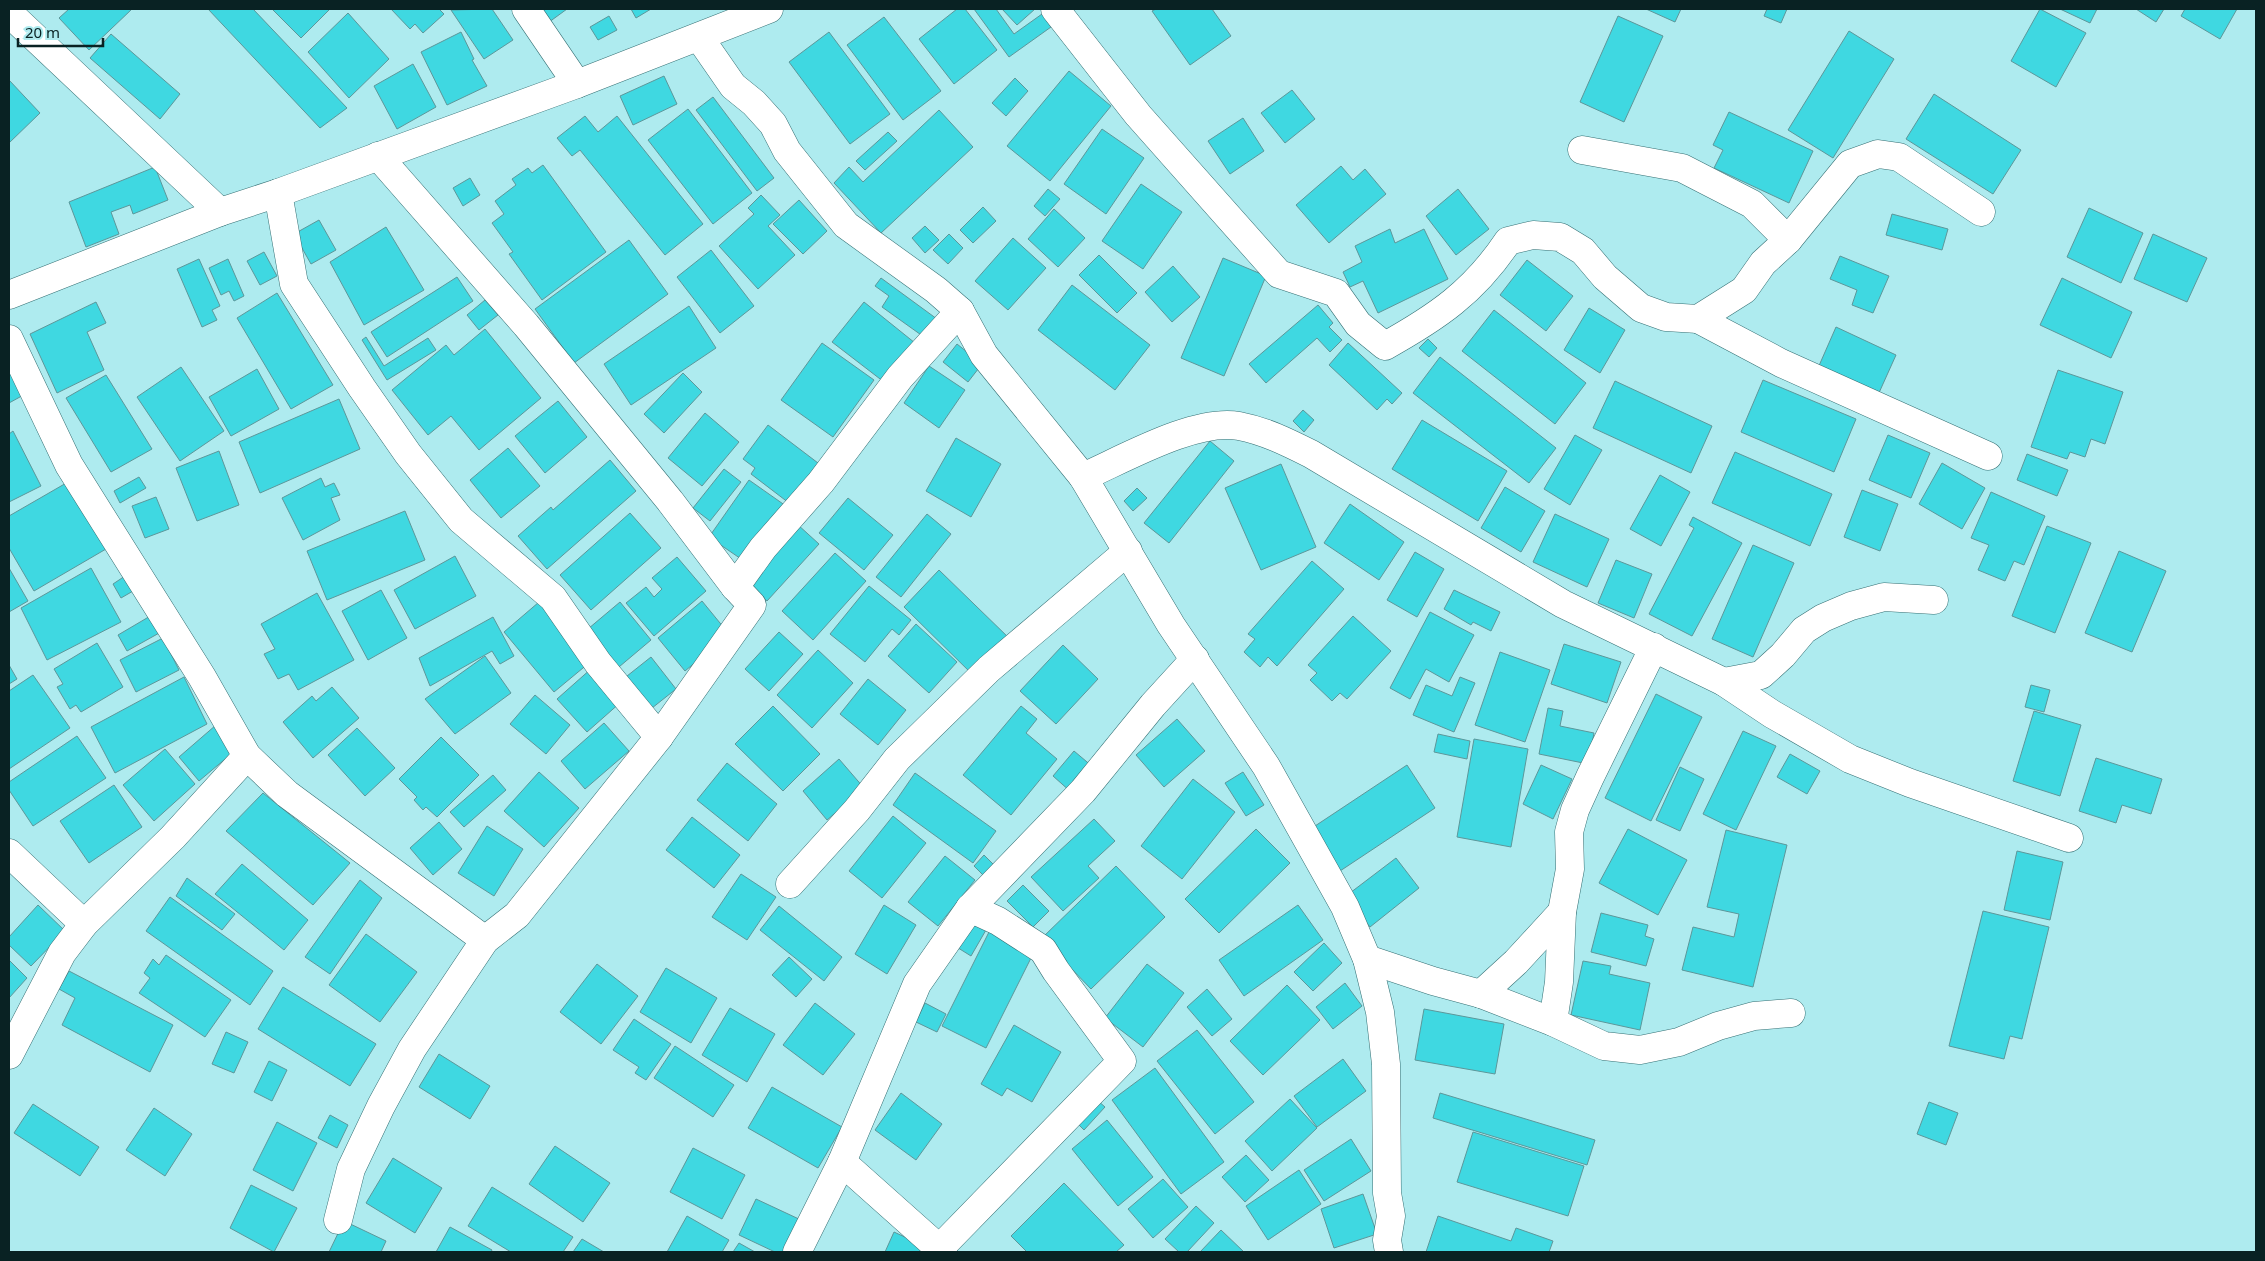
<svg xmlns="http://www.w3.org/2000/svg" width="2265" height="1261" font-family="'Noto Sans',sans-serif">
<rect width="100%" height="100%" fill="#aeebef"/>
<g fill="#3fd8e1" stroke="#5c979a">
<polygon points="69,9 132,9 89,50 59,18"/>
<polygon points="208,9 253,9 347,108 320,128"/>
<polygon points="272,9 330,9 301,38"/>
<polygon points="391,9 439,9 444,14 423,33 415,24 410,29"/>
<polygon points="492,9 513,40 484,59 451,10"/>
<polygon points="533,9 567,9 545,25"/>
<polygon points="631,9 651,9 636,18"/>
<polygon points="957,9 965,9 997,50 954,84 919,39"/>
<polygon points="974,9 996,9 1014,34 1042,14 1051,27 1009,57"/>
<polygon points="1002,9 1035,9 1017,25"/>
<polygon points="1156,9 1212,9 1231,36 1190,65 1152,11"/>
<polygon points="1646,9 1681,9 1675,22"/>
<polygon points="1767,9 1787,9 1781,23 1764,16"/>
<polygon points="2040,9 2086,33 2056,87 2011,61"/>
<polygon points="2060,9 2097,9 2090,23"/>
<polygon points="2136,9 2164,9 2156,22"/>
<polygon points="2185,9 2237,9 2220,39 2181,16"/>
<polygon points="348,13 389,59 349,98 308,52"/>
<polygon points="609,16 617,30 598,40 590,27"/>
<polygon points="1618,16 1663,36 1624,122 1580,102"/>
<polygon points="884,17 941,91 903,120 847,45"/>
<polygon points="1849,31 1894,59 1833,158 1788,130"/>
<polygon points="461,32 474,59 472,60 487,86 447,105 421,52"/>
<polygon points="829,32 890,114 850,144 789,62"/>
<polygon points="111,34 180,94 160,119 90,58"/>
<polygon points="413,64 436,107 397,129 374,86"/>
<polygon points="1069,71 1111,106 1050,181 1007,146"/>
<polygon points="664,76 677,104 633,125 620,96"/>
<polygon points="1015,78 1028,91 1006,116 992,103"/>
<polygon points="9,80 40,113 9,143"/>
<polygon points="1292,90 1315,119 1285,143 1261,113"/>
<polygon points="1934,94 2021,150 1993,194 1906,139"/>
<polygon points="713,97 774,178 757,191 696,110"/>
<polygon points="688,109 752,193 713,224 648,140"/>
<polygon points="939,110 973,147 881,233 834,183 849,167 863,182"/>
<polygon points="1729,112 1813,151 1789,203 1714,168 1723,150 1713,145"/>
<polygon points="585,116 598,132 617,116 703,224 665,255 580,150 572,156 557,138"/>
<polygon points="1243,118 1264,151 1230,174 1208,141"/>
<polygon points="1102,129 1144,158 1106,214 1064,184"/>
<polygon points="888,132 897,141 865,170 856,161"/>
<polygon points="543,165 606,252 542,300 509,254 513,252 492,223 504,214 495,201 516,185 512,179 528,168 532,173"/>
<polygon points="1341,166 1353,180 1365,169 1386,194 1329,243 1296,205"/>
<polygon points="155,167 168,200 133,214 130,205 111,212 119,234 86,247 69,202"/>
<polygon points="470,178 480,195 463,206 453,188"/>
<polygon points="1141,184 1182,212 1143,269 1102,241"/>
<polygon points="1048,189 1060,199 1045,216 1034,206"/>
<polygon points="1458,189 1489,229 1456,255 1426,216"/>
<polygon points="761,195 780,215 768,226 795,255 758,289 719,246 754,214 748,208"/>
<polygon points="799,200 827,231 803,254 773,224"/>
<polygon points="983,207 996,221 973,243 960,230"/>
<polygon points="2089,208 2143,233 2121,283 2067,257"/>
<polygon points="1054,209 1085,238 1058,267 1028,239"/>
<polygon points="1892,214 1948,229 1942,250 1886,235"/>
<polygon points="319,220 336,250 311,264 294,234"/>
<polygon points="925,226 939,240 925,253 912,238"/>
<polygon points="386,227 424,290 364,325 330,262"/>
<polygon points="1390,229 1395,243 1424,229 1448,279 1378,313 1363,281 1350,287 1343,272 1362,262 1355,246"/>
<polygon points="949,234 963,248 948,264 933,250"/>
<polygon points="2153,234 2207,258 2187,302 2134,279"/>
<polygon points="1013,238 1046,268 1008,310 975,281"/>
<polygon points="629,240 668,294 574,363 535,309"/>
<polygon points="711,250 754,306 720,333 677,277"/>
<polygon points="264,252 277,276 260,285 247,261"/>
<polygon points="1099,255 1137,293 1117,313 1079,275"/>
<polygon points="1840,256 1889,276 1873,313 1852,305 1857,290 1830,279"/>
<polygon points="1223,258 1266,276 1224,376 1181,358"/>
<polygon points="199,259 220,306 212,310 217,320 202,327 177,269"/>
<polygon points="228,259 244,296 234,301 229,291 221,295 209,268"/>
<polygon points="1527,260 1573,296 1546,331 1500,295"/>
<polygon points="1173,266 1200,297 1172,322 1145,292"/>
<polygon points="457,277 473,301 387,357 371,332"/>
<polygon points="881,278 937,319 924,337 882,307 889,296 875,286"/>
<polygon points="2062,278 2132,312 2111,358 2040,325"/>
<polygon points="1072,285 1150,345 1115,390 1038,330"/>
<polygon points="277,293 333,385 291,409 237,318"/>
<polygon points="485,300 498,315 479,330 467,315"/>
<polygon points="96,302 106,323 87,332 104,370 57,393 30,334"/>
<polygon points="864,302 915,343 884,382 832,342"/>
<polygon points="1318,305 1333,323 1329,327 1342,340 1330,352 1317,338 1266,383 1249,364"/>
<polygon points="689,306 716,348 631,405 604,364"/>
<polygon points="1589,308 1625,330 1600,373 1564,350"/>
<polygon points="1494,310 1586,383 1555,424 1462,351"/>
<polygon points="1836,327 1896,355 1878,395 1818,368"/>
<polygon points="485,329 541,398 479,450 451,416 428,435 392,390 446,345 454,355"/>
<polygon points="366,337 384,366 428,338 436,350 387,380 362,340"/>
<polygon points="1428,339 1437,348 1429,357 1419,348"/>
<polygon points="822,343 874,380 833,437 781,400"/>
<polygon points="1348,343 1402,393 1392,404 1387,399 1377,410 1329,365"/>
<polygon points="957,344 982,364 968,382 943,362"/>
<polygon points="9,353 29,392 9,403"/>
<polygon points="1440,357 1556,448 1529,483 1413,393"/>
<polygon points="929,366 965,390 939,428 904,403"/>
<polygon points="181,367 224,431 180,461 137,397"/>
<polygon points="257,369 279,409 231,436 209,397"/>
<polygon points="2058,370 2123,392 2105,444 2091,439 2085,457 2070,452 2067,459 2031,447"/>
<polygon points="683,373 702,392 664,433 644,414"/>
<polygon points="106,375 152,449 111,472 66,398"/>
<polygon points="1763,380 1856,419 1834,472 1741,432"/>
<polygon points="1615,381 1712,426 1691,473 1593,428"/>
<polygon points="339,399 360,449 260,493 239,442"/>
<polygon points="558,401 587,437 545,473 515,436"/>
<polygon points="1303,410 1314,420 1304,432 1293,421"/>
<polygon points="705,413 739,442 702,486 668,458"/>
<polygon points="1422,420 1507,471 1478,521 1392,469"/>
<polygon points="768,425 818,463 789,503 751,474 755,468 743,459"/>
<polygon points="13,431 41,486 9,502 9,434"/>
<polygon points="1575,435 1602,450 1570,505 1544,489"/>
<polygon points="1888,435 1930,453 1911,498 1869,480"/>
<polygon points="956,438 1001,464 971,517 926,491"/>
<polygon points="1210,441 1234,461 1169,543 1144,523"/>
<polygon points="508,448 540,486 501,518 470,480"/>
<polygon points="219,451 239,505 197,521 176,468"/>
<polygon points="1735,452 1832,494 1810,546 1712,503"/>
<polygon points="2027,454 2068,470 2057,496 2017,480"/>
<polygon points="610,460 636,491 547,569 518,536 551,507 553,510"/>
<polygon points="1942,463 1985,488 1962,529 1919,504"/>
<polygon points="1281,464 1316,547 1261,570 1225,488"/>
<polygon points="724,469 741,482 710,521 693,508"/>
<polygon points="1660,475 1690,492 1661,546 1630,529"/>
<polygon points="139,477 146,488 120,503 114,491"/>
<polygon points="321,478 325,487 334,483 340,495 331,498 340,520 303,540 282,498"/>
<polygon points="749,480 786,506 747,563 709,537"/>
<polygon points="68,482 106,549 34,591 9,548 9,516"/>
<polygon points="1505,487 1545,511 1521,552 1481,528"/>
<polygon points="1137,488 1147,498 1133,511 1124,501"/>
<polygon points="1862,490 1898,504 1880,551 1844,537"/>
<polygon points="1991,492 2045,516 2024,565 2014,561 2005,581 1978,570 1989,545 1971,538"/>
<polygon points="156,497 169,529 145,538 132,506"/>
<polygon points="848,498 893,535 864,570 819,533"/>
<polygon points="1350,504 1404,542 1379,580 1324,543"/>
<polygon points="405,511 425,560 327,600 307,551"/>
<polygon points="630,513 661,548 591,610 560,575"/>
<polygon points="927,514 951,534 901,597 876,577"/>
<polygon points="1555,514 1609,539 1587,587 1533,562"/>
<polygon points="1693,517 1742,543 1692,636 1649,614 1694,528 1689,525"/>
<polygon points="797,524 819,544 767,601 745,582"/>
<polygon points="2047,526 2091,543 2055,633 2012,616"/>
<polygon points="1753,545 1794,563 1753,657 1712,639"/>
<polygon points="2119,551 2166,571 2132,652 2085,633"/>
<polygon points="1415,552 1444,569 1417,617 1387,600"/>
<polygon points="835,553 866,581 813,640 782,611"/>
<polygon points="455,556 476,596 415,629 394,590"/>
<polygon points="677,557 706,591 654,636 626,603 646,587 654,597 662,589 652,578"/>
<polygon points="1616,560 1652,574 1634,618 1598,603"/>
<polygon points="1312,561 1344,589 1277,666 1268,657 1260,667 1244,652 1255,639 1248,634"/>
<polygon points="9,568 28,601 9,612"/>
<polygon points="91,568 121,622 47,660 21,608"/>
<polygon points="939,570 1011,640 975,677 904,607"/>
<polygon points="131,572 140,587 121,598 113,584"/>
<polygon points="869,586 911,620 899,635 892,629 865,662 830,634"/>
<polygon points="381,590 407,638 368,660 342,611"/>
<polygon points="1454,590 1500,612 1491,631 1473,622 1471,625 1444,609"/>
<polygon points="317,593 354,660 298,690 289,674 278,679 264,654 275,649 261,624"/>
<polygon points="702,601 729,634 685,671 658,638"/>
<polygon points="539,602 589,663 554,692 504,632"/>
<polygon points="620,602 651,640 613,672 582,634"/>
<polygon points="1430,612 1474,635 1449,682 1426,669 1410,699 1390,688"/>
<polygon points="152,615 161,632 127,651 118,635"/>
<polygon points="1353,616 1391,651 1347,699 1340,693 1332,701 1310,680 1317,673 1308,665"/>
<polygon points="493,617 514,656 500,664 492,651 430,686 419,658"/>
<polygon points="916,624 957,662 929,693 888,656"/>
<polygon points="779,632 803,654 769,691 745,669"/>
<polygon points="163,638 179,670 136,692 120,660"/>
<polygon points="97,643 123,687 81,712 76,705 70,709 57,687 63,684 54,669"/>
<polygon points="1564,644 1621,662 1607,703 1551,684"/>
<polygon points="1063,645 1098,679 1056,724 1020,691"/>
<polygon points="818,650 853,683 812,728 777,695"/>
<polygon points="1500,652 1550,670 1525,742 1475,725"/>
<polygon points="485,656 511,693 455,734 425,699"/>
<polygon points="651,657 676,689 647,712 622,680"/>
<polygon points="9,665 17,679 9,684"/>
<polygon points="592,668 621,702 587,732 557,699"/>
<polygon points="33,675 70,728 9,769 9,691"/>
<polygon points="184,677 207,724 115,773 91,727"/>
<polygon points="1460,677 1475,683 1454,732 1413,715 1426,685 1452,696"/>
<polygon points="868,679 906,710 878,745 840,714"/>
<polygon points="2031,685 2050,690 2044,712 2025,707"/>
<polygon points="332,687 359,718 313,758 283,722 312,696 316,701"/>
<polygon points="1656,694 1702,717 1651,821 1605,798"/>
<polygon points="535,695 570,725 546,754 510,724"/>
<polygon points="773,706 820,754 783,791 735,744"/>
<polygon points="1021,706 1037,719 1026,733 1057,759 1011,815 963,775"/>
<polygon points="1548,708 1563,711 1560,726 1594,733 1588,764 1539,754"/>
<polygon points="2034,711 2081,725 2060,796 2013,781"/>
<polygon points="1177,719 1205,751 1164,787 1136,755"/>
<polygon points="604,723 629,751 585,789 561,761"/>
<polygon points="216,725 237,749 199,781 179,757"/>
<polygon points="357,728 395,768 365,796 328,755"/>
<polygon points="1743,731 1776,746 1736,830 1703,814"/>
<polygon points="1438,734 1470,741 1467,759 1434,752"/>
<polygon points="77,736 106,778 33,826 9,790 9,782"/>
<polygon points="441,737 479,775 437,817 426,807 423,810 414,800 417,797 399,779"/>
<polygon points="1474,739 1528,749 1511,847 1457,837"/>
<polygon points="165,749 195,784 154,821 123,785"/>
<polygon points="1074,751 1093,767 1071,792 1053,776"/>
<polygon points="1790,754 1820,771 1807,794 1777,777"/>
<polygon points="2096,758 2162,779 2151,814 2122,805 2116,823 2079,811"/>
<polygon points="839,759 864,788 827,820 803,791"/>
<polygon points="727,763 777,804 748,841 697,800"/>
<polygon points="1407,765 1435,808 1340,871 1312,828"/>
<polygon points="1541,765 1572,779 1553,819 1523,804"/>
<polygon points="1680,767 1704,779 1680,831 1656,820"/>
<polygon points="539,772 579,808 544,847 504,811"/>
<polygon points="1243,772 1264,805 1246,816 1225,783"/>
<polygon points="915,773 996,831 973,863 893,805"/>
<polygon points="493,775 506,790 464,827 450,812"/>
<polygon points="1193,779 1235,812 1182,879 1141,846"/>
<polygon points="114,785 142,827 89,863 60,821"/>
<polygon points="263,793 350,863 313,905 226,831"/>
<polygon points="893,816 926,843 882,898 849,871"/>
<polygon points="692,817 740,855 714,888 666,850"/>
<polygon points="1094,819 1115,841 1088,866 1099,878 1063,911 1031,877"/>
<polygon points="439,822 462,849 433,875 410,848"/>
<polygon points="487,826 523,849 494,896 458,873"/>
<polygon points="1256,829 1290,863 1219,933 1185,899"/>
<polygon points="1628,829 1687,860 1658,915 1599,883"/>
<polygon points="1726,830 1787,845 1753,987 1682,970 1693,927 1734,937 1739,914 1707,907"/>
<polygon points="2017,851 2063,862 2050,920 2004,910"/>
<polygon points="984,855 995,866 985,877 974,866"/>
<polygon points="945,856 975,880 938,926 908,902"/>
<polygon points="1396,858 1419,888 1370,927 1346,896"/>
<polygon points="242,864 308,920 284,950 215,894"/>
<polygon points="1116,866 1165,917 1091,989 1042,938"/>
<polygon points="741,874 776,897 747,940 712,917"/>
<polygon points="187,878 235,914 222,930 176,896"/>
<polygon points="360,880 382,898 330,974 305,957"/>
<polygon points="1023,885 1049,911 1033,927 1007,901"/>
<polygon points="170,897 273,971 250,1005 146,931"/>
<polygon points="38,905 65,931 31,966 9,945 9,937"/>
<polygon points="884,905 916,925 887,974 855,954"/>
<polygon points="1298,905 1323,940 1244,996 1219,960"/>
<polygon points="779,906 842,957 824,981 760,930"/>
<polygon points="1983,911 2049,927 2022,1039 2010,1036 2004,1059 1949,1046"/>
<polygon points="1601,913 1648,925 1645,936 1654,939 1646,966 1591,952"/>
<polygon points="969,920 986,930 971,956 955,946"/>
<polygon points="992,926 1036,948 986,1048 942,1026"/>
<polygon points="366,934 417,972 380,1022 329,985"/>
<polygon points="1324,943 1342,963 1313,991 1294,972"/>
<polygon points="166,955 231,1000 205,1037 139,993 150,978 144,973 153,959 159,965"/>
<polygon points="789,957 812,979 796,997 772,975"/>
<polygon points="9,960 27,978 9,998"/>
<polygon points="1583,961 1611,966 1609,974 1650,983 1640,1030 1571,1015"/>
<polygon points="597,964 638,996 601,1044 560,1012"/>
<polygon points="1147,964 1184,993 1143,1047 1105,1018"/>
<polygon points="666,968 717,998 691,1043 640,1012"/>
<polygon points="69,971 173,1025 150,1072 62,1025 75,998 59,989"/>
<polygon points="1345,983 1362,1006 1333,1029 1316,1007"/>
<polygon points="1287,985 1320,1020 1263,1075 1230,1041"/>
<polygon points="283,987 376,1044 350,1086 258,1029"/>
<polygon points="1207,989 1232,1019 1212,1036 1187,1007"/>
<polygon points="815,1003 855,1034 823,1075 783,1045"/>
<polygon points="925,1003 946,1014 937,1032 916,1022"/>
<polygon points="730,1008 775,1034 747,1082 702,1055"/>
<polygon points="1424,1009 1504,1024 1495,1074 1415,1060"/>
<polygon points="634,1019 671,1044 646,1080 635,1073 639,1067 613,1050"/>
<polygon points="1014,1025 1061,1052 1032,1102 1007,1088 1002,1096 981,1084"/>
<polygon points="1197,1030 1254,1102 1215,1134 1157,1061"/>
<polygon points="226,1032 248,1042 234,1073 212,1064"/>
<polygon points="675,1046 734,1085 713,1117 654,1078"/>
<polygon points="439,1054 490,1086 470,1119 419,1087"/>
<polygon points="1343,1059 1366,1091 1317,1127 1294,1096"/>
<polygon points="269,1061 287,1070 272,1101 254,1092"/>
<polygon points="1155,1068 1224,1162 1181,1194 1112,1100"/>
<polygon points="772,1087 842,1127 818,1168 748,1128"/>
<polygon points="901,1093 942,1124 916,1160 875,1130"/>
<polygon points="1440,1093 1595,1140 1587,1165 1433,1118"/>
<polygon points="1290,1099 1317,1128 1272,1171 1245,1141"/>
<polygon points="1097,1100 1105,1107 1084,1130 1076,1122"/>
<polygon points="1929,1102 1958,1113 1946,1145 1917,1134"/>
<polygon points="33,1104 99,1147 80,1176 14,1133"/>
<polygon points="154,1108 192,1134 165,1176 126,1150"/>
<polygon points="330,1115 348,1125 337,1148 318,1138"/>
<polygon points="1107,1120 1153,1177 1118,1206 1072,1149"/>
<polygon points="277,1122 317,1143 293,1191 253,1170"/>
<polygon points="1473,1132 1584,1166 1568,1216 1457,1182"/>
<polygon points="1351,1139 1371,1171 1324,1201 1304,1170"/>
<polygon points="555,1146 610,1183 583,1222 529,1184"/>
<polygon points="693,1148 745,1175 722,1219 670,1192"/>
<polygon points="1246,1155 1269,1180 1245,1202 1222,1177"/>
<polygon points="393,1158 442,1188 415,1233 366,1203"/>
<polygon points="1299,1170 1321,1204 1268,1240 1246,1206"/>
<polygon points="1163,1179 1188,1207 1153,1238 1128,1209"/>
<polygon points="1064,1183 1124,1245 1116,1252 1027,1252 1011,1236"/>
<polygon points="251,1185 297,1208 274,1252 230,1228"/>
<polygon points="492,1187 573,1237 563,1252 511,1252 468,1226"/>
<polygon points="1363,1194 1377,1234 1334,1248 1321,1209"/>
<polygon points="756,1199 801,1220 786,1252 775,1252 739,1235"/>
<polygon points="1196,1206 1214,1223 1187,1252 1179,1252 1165,1239"/>
<polygon points="687,1216 729,1240 722,1252 667,1252"/>
<polygon points="1438,1216 1511,1241 1516,1228 1553,1241 1549,1252 1426,1252"/>
<polygon points="344,1221 386,1241 381,1252 329,1252"/>
<polygon points="450,1227 492,1250 491,1252 436,1252"/>
<polygon points="1221,1230 1244,1252 1200,1252"/>
<polygon points="894,1232 937,1252 885,1252"/>
<polygon points="582,1239 604,1252 573,1252"/>
<polygon points="739,1243 755,1252 733,1252"/>
</g>
<g fill="none" stroke-linecap="round" stroke-linejoin="round">
<defs>
<g id="street">
<polyline points="526,9 577,84"/>
<path d="M1055,9L1138,115L1279,274L1336,293L1358,324L1385,346C1437,317 1474,292 1508,241L1533,235L1560,237L1583,251L1605,277L1641,308L1666,317L1698,319L1744,290L1763,263L1788,240L1850,164L1878,154L1899,157L1981,212"/>
<polyline points="9,13 220,212"/>
<polyline points="699,37 733,86 754,103 773,124 787,151 846,225 936,290 960,311 984,355 1083,477 1171,625 1266,766 1345,907 1367,959 1380,1012 1386,1064 1387,1193 1391,1216 1387,1240 1389,1252"/>
<polyline points="1582,150 1682,168 1752,204 1788,240"/>
<polyline points="278,193 294,284 362,388 408,454 461,520 553,598 598,663 659,737"/>
<polyline points="9,295 220,212 278,193 577,84 769,9"/>
<polyline points="1698,319 1781,363 1988,456"/>
<polyline points="9,339 69,465 202,677 247,756 287,794 485,940"/>
<path d="M1083,477C1124,459 1195,418 1239,426C1265,431 1287,442 1311,454L1563,604L1724,682L1772,714L1850,759L1910,783L2069,838"/>
<polyline points="735,587 763,548 821,482 900,377 960,311"/>
<polyline points="1724,682 1761,675 1783,655 1804,630 1823,618 1851,606 1884,597 1934,600"/>
<polyline points="9,853 84,924"/>
<polyline points="790,884 857,810 897,759 989,669 1128,551"/>
<polyline points="1367,959 1433,981 1481,994 1553,1022 1604,1046 1640,1050 1679,1042 1718,1026 1754,1016 1791,1013"/>
<polyline points="1481,994 1516,962 1562,912"/>
<polyline points="1553,1022 1559,982 1562,912 1570,869 1569,832 1575,810 1590,777 1654,647"/>
<polyline points="9,1055 62,953 84,924 173,837 247,756"/>
<polyline points="842,1162 943,1252"/>
<polyline points="338,1220 351,1169 381,1106 412,1049 485,940 517,915 659,737 752,605 735,587 670,501 526,325 378,156"/>
<polyline points="939,1249 1122,1061 1056,971 1043,950 998,921 970,908"/>
<polyline points="797,1252 842,1162 917,984 970,908 1083,791 1153,705 1195,659"/>
</g>
</defs>
<use href="#street" stroke="#357074" stroke-width="29"/>
<use href="#street" stroke="#fff" stroke-width="28"/>
</g>
<rect width="2265" height="1261" fill="none" stroke="#092223" stroke-width="20"/>
<path d="M18 38v8h85v-8" fill="none" stroke="#092223" stroke-width="2.5"/>
<text x="25" y="38" font-size="15" fill="#092223" stroke="#aeebef" stroke-width="4" paint-order="stroke">20 m</text>
</svg>
